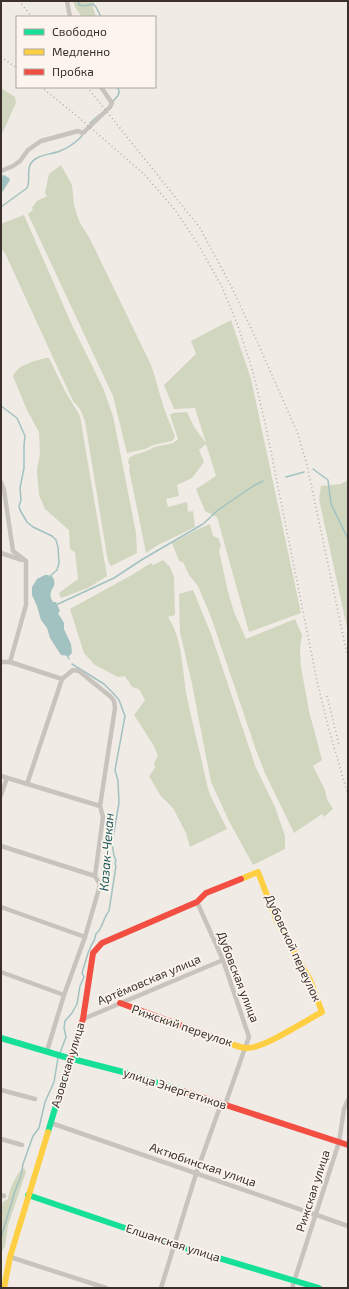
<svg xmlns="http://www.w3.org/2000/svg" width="349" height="1289" font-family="'Exo 2',sans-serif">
<rect width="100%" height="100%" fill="#f0ebe5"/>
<g fill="#d1d6bf">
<polygon points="73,1 94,1 93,7 96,17 82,17 75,7"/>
<polygon points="1,88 15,97 16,103 1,136"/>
<path d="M61,165L72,185L74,205L77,215L80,223L90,239L151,365C156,379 159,393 164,408C167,418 172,427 175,437L172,441L153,445L145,449L127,453L113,396L28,214L33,210L32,208L37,201L47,196L45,193L49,174Z"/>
<polygon points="24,215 71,323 103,388 113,416 136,533 137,553 111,566 109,563 107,556 85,421 80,409 73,401 5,253 1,249 1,224"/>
<polygon points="231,320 251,379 301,613 249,632 217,517 205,511 196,489 216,476 206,444 199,450 204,462 192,478 177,485 179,496 166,499 168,507 187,502 188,512 193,511 195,527 158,545 146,553 129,469 130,465 128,463 129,458 134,455 144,452 155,447 173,443 178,439 170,415 173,413 187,412 194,427 206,443 195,408 174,409 164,385 196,354 191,341"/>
<path d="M46,358H49L65,391L80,416L107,576L88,588L61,598L59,593L78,579L75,552L70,549L69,530L45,509L39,495L37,470L40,453L39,432L26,408L13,376C19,364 34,361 46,358Z"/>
<polygon points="348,480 348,632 319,499 321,486 341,484"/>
<polygon points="210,524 213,536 218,538 221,545 219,551 228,592 234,612 246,639 295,619 302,635 300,648 301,667 309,711 322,760 313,766 325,790 327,799 333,809 324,817 322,814 294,833 265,773 256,750 211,617 198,586 189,575 183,562 179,561 172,543 196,530"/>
<path d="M163,560L170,567L174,577L175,615L168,617C183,640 182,670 187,697C193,727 201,756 207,785L210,795L227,829L190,847L186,833L173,808L160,795L149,776L155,768L154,763L158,756L154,746L134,715L145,700L139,689L132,687L125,676L118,677L95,665L84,653L70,609L130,576L151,563L153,565Z"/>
<polygon points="193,590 211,634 256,768 275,807 285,836 285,849 253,865 229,821 211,782 192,684 180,632 179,594"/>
<path d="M24,1168L26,1172L8,1225L5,1246L1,1253V1223L3,1217H1V1209L3,1202L8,1199C9,1191 17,1171 24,1168Z"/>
</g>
<g fill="#a1c2c1">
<polygon points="4,175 9,178 10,180 1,194 1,176"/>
<path d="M45,575H49L48,578L52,576C60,589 45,588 53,602H56L60,611L58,613L64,623V629L71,644L72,653L69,656L61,655L50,638L47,628L41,620L37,606L32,595V587L37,579Z"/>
</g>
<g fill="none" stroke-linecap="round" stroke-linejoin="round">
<g stroke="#a1c2c1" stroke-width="1.5">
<polyline points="78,1 79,5 85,6 93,4 96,7 101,17"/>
<path d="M113,101C117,97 121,94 118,88L116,87"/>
<polyline points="90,123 99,115"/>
<path d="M1,207L27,188C31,180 26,171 31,163C38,154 50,155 60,151C68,148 75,143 81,137L82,135"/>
<polyline points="1,406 17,418 25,436 24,445 24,468 20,488 21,500 19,506 20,510 27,522 33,527 52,536 56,540 58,547 59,563 57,570 48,578 48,579"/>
<polyline points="313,469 328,480 331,504 348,539"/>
<polyline points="286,477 304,472"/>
<polyline points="56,605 114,578 143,559 203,524 218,510 253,486 263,481"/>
<polyline points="67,655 69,659"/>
<path d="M60,1053L66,1037L64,1028L65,1021L72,1013L77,1004L80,986L84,977L82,973L88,953L92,944L94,941L96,934C103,928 103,918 109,911L116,866L115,864L116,860L114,856L112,843L119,803L118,781L115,770L125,716L119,700L113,693L104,684L72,664"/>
<polyline points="1,1238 15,1191 21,1176 23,1164 33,1136 39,1128 45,1102 54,1082 58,1058"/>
</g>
<g stroke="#c9c3be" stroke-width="4.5">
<polyline points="67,1 70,17"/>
<polyline points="1,171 13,166 20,161 28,150 41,141 78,131 83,133 110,107 112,103 101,87"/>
<polyline points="1,482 4,490 13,551 26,561 26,605 10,662"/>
<polyline points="1,553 22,560"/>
<polyline points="1,662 10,662 62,679"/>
<polyline points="1,776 100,806"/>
<polyline points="27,784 62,679"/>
<polyline points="1,795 7,778"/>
<polyline points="1,846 95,876"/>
<polyline points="197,902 223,960 249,1037 245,1048 225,1105"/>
<polyline points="1,907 85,937"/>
<polyline points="1,972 64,995"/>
<polyline points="83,1019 223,960"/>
<polyline points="47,1051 64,995 85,937 100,885 95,876 103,817 100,806 115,708 114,701 111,697 79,671 73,670 62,679"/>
<polyline points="1,1090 35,1099"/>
<polyline points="51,1123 348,1226"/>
<polyline points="1,1139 22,1145"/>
<polyline points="1,1195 4,1196"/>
<polyline points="10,1257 106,1288"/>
<polyline points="161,1288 196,1174 221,1104"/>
<polyline points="292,1288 339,1142 344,1109 348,1100"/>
</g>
<g stroke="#16e098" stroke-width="6">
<polyline points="1,1038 65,1057 127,1073 183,1091"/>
<polyline points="48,1132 70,1058"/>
<polyline points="28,1195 175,1245 319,1288"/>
</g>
<g stroke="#ffcf43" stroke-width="6">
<path d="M213,1037C223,1040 235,1047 246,1048C261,1050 307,1020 322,1012L310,980L276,919L258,872L241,879"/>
<polyline points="4,1288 10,1257 48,1132"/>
</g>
<g stroke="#f24e42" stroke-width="6">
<polyline points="120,1003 213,1037"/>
<polyline points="70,1058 83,1019 93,953 102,943 197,902 206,893 241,879"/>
<polyline points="183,1091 348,1145"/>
</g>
<g stroke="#b1aca8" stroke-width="1.5" stroke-dasharray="1 3" stroke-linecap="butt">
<polyline points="19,1 32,17"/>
<polyline points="1,57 17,68"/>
<polyline points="41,87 76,115 145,175 175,210 198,244 222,287 238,326 253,372 266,427 317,681 329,730 348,795"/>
<polyline points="87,87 200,228 230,284 257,341 298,434 307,465 348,659"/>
<polyline points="327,696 339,745"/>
</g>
</g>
<g text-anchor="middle" stroke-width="3.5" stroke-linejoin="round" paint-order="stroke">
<g font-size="12" fill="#3b302b" stroke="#fbf5ee">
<text transform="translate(293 948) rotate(65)" y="4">Дубовской переулок</text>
<text transform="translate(238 977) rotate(69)" y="4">Дубовская улица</text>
<text transform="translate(149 980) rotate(-23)" y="4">Артёмовская улица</text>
<text transform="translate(182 1026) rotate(19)" y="4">Рижский переулок</text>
<text transform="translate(68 1065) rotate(-73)" y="4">Азовская улица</text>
<text transform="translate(175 1089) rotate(18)" y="4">улица Энергетиков</text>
<text transform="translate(203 1165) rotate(19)" y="4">Актюбинская улица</text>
<text transform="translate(313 1191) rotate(-72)" y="4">Рижская улица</text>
<text transform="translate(173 1243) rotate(18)" y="4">Елшанская улица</text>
</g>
<g font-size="13" font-style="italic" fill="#1f5a5e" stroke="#fbf5ee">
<text transform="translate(106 852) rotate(-86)" y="5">Казак-Чекан</text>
</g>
</g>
<rect width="349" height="1289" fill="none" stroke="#3b302b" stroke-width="4"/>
<rect x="16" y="16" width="140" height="72" fill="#fbf5ee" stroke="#aea6a0"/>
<rect x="24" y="29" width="20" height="6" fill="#16e098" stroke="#aea6a0"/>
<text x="52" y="36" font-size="12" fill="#3b302b">Свободно</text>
<rect x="24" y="49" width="20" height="6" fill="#ffcf43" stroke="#aea6a0"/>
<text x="52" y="56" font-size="12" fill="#3b302b">Медленно</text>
<rect x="24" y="69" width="20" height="6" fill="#f24e42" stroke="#aea6a0"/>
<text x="52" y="76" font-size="12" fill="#3b302b">Пробка</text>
</svg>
